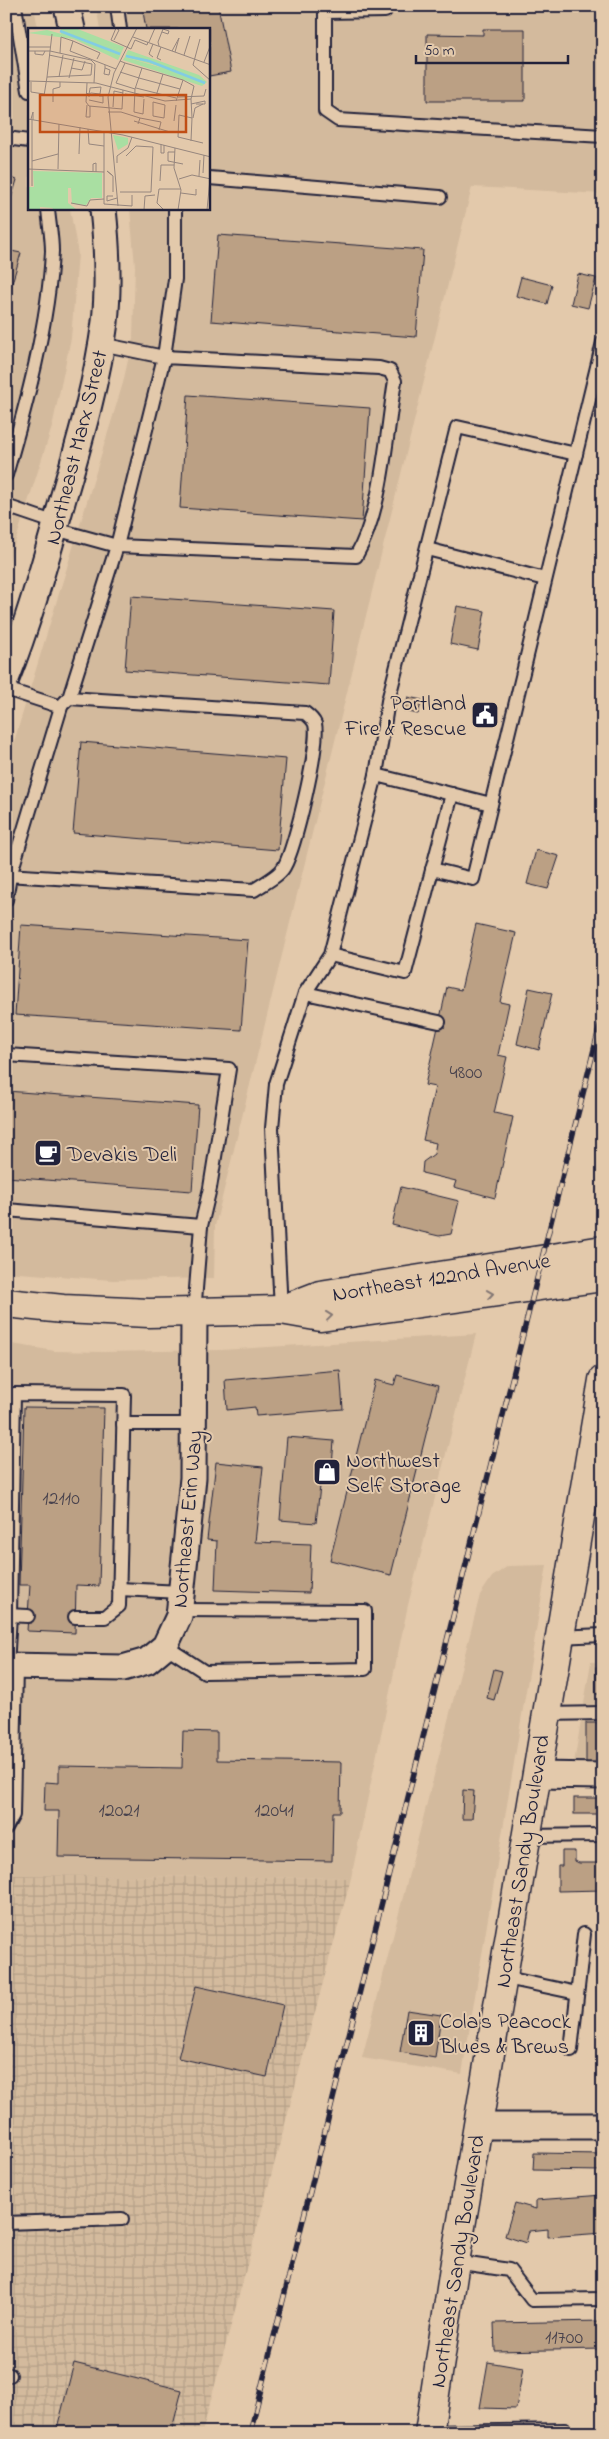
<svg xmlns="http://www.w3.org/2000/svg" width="609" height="2439" font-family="'Indie Flower',sans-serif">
<defs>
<pattern id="industrial-grid" width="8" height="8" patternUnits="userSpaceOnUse" patternTransform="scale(1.25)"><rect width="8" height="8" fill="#d3ba9d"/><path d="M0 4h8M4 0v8" fill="none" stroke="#b5a088"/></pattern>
</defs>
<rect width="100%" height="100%" fill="#e3c9ab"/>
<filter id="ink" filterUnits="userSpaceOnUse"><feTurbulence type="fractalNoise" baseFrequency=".02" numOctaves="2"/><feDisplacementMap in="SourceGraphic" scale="10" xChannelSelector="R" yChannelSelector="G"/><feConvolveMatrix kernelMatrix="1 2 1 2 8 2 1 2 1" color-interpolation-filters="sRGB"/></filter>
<g filter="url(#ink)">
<g fill="#d3ba9d">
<polygon points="6,6 34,6 38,29 29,29 29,209 70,209 78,254 71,338 52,427 6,571"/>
<polygon points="96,6 603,6 603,194 472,187 215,1226 214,1278 112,1280 6,1272 6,768 123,383 133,338 135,266 130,209 209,209 209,29 100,29"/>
<polygon points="476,1334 408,1605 351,1878 6,1875 6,1343 55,1351 103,1352 221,1350"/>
<polygon points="547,1565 462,2074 362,2058 480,1595 492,1577 508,1566"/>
<polygon points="591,1662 603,1662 603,1770 573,1769"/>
</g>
<polygon fill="url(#industrial-grid)" points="6,1875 351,1878 202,2433 6,2433"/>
<g fill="#bba084" stroke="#22223b">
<polygon points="142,6 218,6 231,72 209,76 209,29 146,29"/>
<polygon points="483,29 525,29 525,101 427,101 427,34 483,35"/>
<polygon points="6,176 17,180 6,215"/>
<polygon points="218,235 423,250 416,337 211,321"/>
<polygon points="6,250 21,253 6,303"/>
<polygon points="578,274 596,278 588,308 571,304"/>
<polygon points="521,277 552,285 547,304 516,296"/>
<polygon points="188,395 370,408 362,521 180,508"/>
<polygon points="131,596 334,611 329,685 125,670"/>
<polygon points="457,606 485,611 478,650 450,644"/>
<polygon points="408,697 422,700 418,714 404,711"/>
<polygon points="81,742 286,759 278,850 73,833"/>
<polygon points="536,850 559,856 548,889 527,884"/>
<polygon points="476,924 516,933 500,1002 509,1004 498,1055 507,1057 494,1113 513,1117 495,1198 454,1187 456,1181 422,1173 423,1162 434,1154 436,1143 423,1140 435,1087 425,1085 447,987 461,990"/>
<polygon points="21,925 248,940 241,1030 15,1015"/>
<polygon points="529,988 552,993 539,1050 517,1044"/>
<polygon points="6,1091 198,1105 192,1191 6,1177"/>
<polygon points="401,1187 459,1201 451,1234 439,1236 392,1225"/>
<polygon points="340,1370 343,1409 256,1416 255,1407 227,1410 225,1380"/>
<polygon points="397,1375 438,1386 391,1575 330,1560 375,1380 394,1385"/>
<polygon points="24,1407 104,1408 99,1586 76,1585 75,1633 27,1631 30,1585 19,1585"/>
<polygon points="287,1437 334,1441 331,1478 321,1477 316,1523 280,1520"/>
<polygon points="216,1462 263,1467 255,1542 311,1544 309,1593 215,1590 217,1541 207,1540"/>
<rect x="596" y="1667" width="7" height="27"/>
<polygon points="494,1669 502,1671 494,1700 487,1698"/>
<rect x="586" y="1723" width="17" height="43"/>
<polygon points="183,1731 217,1732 217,1760 341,1762 340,1812 333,1812 332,1861 58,1857 59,1811 44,1811 45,1782 59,1783 59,1766 182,1768"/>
<polygon points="463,1790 474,1791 472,1819 462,1819"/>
<rect x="574" y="1798" width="29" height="16"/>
<polygon points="562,1851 575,1851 575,1861 579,1863 603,1863 603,1890 558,1891 558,1866 562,1866"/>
<polygon points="196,1986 283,2005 267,2077 178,2058"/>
<polygon points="407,2010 441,2015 435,2058 400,2052"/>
<polygon points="534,2153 603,2154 603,2171 533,2170"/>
<polygon points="603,2195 603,2233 548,2237 548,2229 529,2231 526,2243 505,2236 515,2203 536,2209 536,2200"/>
<polygon points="603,2321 603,2349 495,2351 494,2323"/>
<polygon points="488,2362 523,2368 516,2409 480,2408"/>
<polygon points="74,2363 182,2390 171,2433 56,2433"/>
<rect x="601" y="2370" width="2" height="42"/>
</g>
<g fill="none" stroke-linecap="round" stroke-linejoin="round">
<defs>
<g id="lane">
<polyline points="15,6 29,91"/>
<polyline points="117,6 120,29"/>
<polyline points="385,6 385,11 325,12 325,111 338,120 603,136"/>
<polyline points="6,138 29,141"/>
<polyline points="209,178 440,197"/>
<polyline points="101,344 164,357 175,279 175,209"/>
<path d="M164,357L379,368L390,371L395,381C386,435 383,509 356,556L117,546Z"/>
<path d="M6,475C26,406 49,322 52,251C52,237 49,222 48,209"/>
<polyline points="6,506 56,523"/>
<polyline points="55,529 117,546 69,698 64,703"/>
<polyline points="427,549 545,579"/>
<polyline points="6,689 61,707 10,876 6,900"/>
<polyline points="376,775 388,701 457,427 576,454"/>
<polyline points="432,869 473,879 603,342"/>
<path d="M6,875L254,890C263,884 279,876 284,867C295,848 320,744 315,724C313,719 309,716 305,713L69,698"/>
<polyline points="330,955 405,973 452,794"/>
<polyline points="305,993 439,1022"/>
<polyline points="6,1055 229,1069 210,1188 201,1226 194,1314"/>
<polyline points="6,1210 201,1226"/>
<polyline points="281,1310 272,1128 276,1084 305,993 330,955 376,775 491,804"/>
<polyline points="123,1424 194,1424"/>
<polyline points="119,1589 182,1592"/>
<polyline points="6,1615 28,1616"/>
<polyline points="558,1637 603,1635"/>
<polyline points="165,1646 205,1672 365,1669 365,1611 180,1610"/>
<polyline points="7,1666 10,1615 14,1394 124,1395 119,1606 105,1617 75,1617"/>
<polyline points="546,1714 603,1713"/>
<polyline points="6,1828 13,1815 16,1666"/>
<polyline points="525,1836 603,1835"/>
<polyline points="502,1977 577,1993"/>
<polyline points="571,2050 584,1934"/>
<polyline points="6,2223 122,2219"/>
<polyline points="455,2262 509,2270 532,2300 603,2299"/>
<polyline points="6,2374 10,2375"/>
<polyline points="429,2432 565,2430"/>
</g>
<g id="street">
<polyline points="67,6 72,29"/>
<path d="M6,679C29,621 45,562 62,502C79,443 97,383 105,322C109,284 107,246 103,209"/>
<polyline points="6,1666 123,1668 147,1661 165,1646 179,1616 193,1478 194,1314"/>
<polyline points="536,1775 603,1776"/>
<polyline points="478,2126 603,2126"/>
</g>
<g id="primary">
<polyline points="6,1303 63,1309 149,1313 281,1310 321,1317 603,1277"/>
<polyline points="281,1310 320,1295 603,1250"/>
<polyline points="429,2433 455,2262 603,1380"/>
</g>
</defs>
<use href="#lane" stroke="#22223b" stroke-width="16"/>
<use href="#street" stroke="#22223b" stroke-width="29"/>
<use href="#primary" stroke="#22223b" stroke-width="31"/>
<use href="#lane" stroke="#e3c9ab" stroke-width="12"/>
<use href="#street" stroke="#e3c9ab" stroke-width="25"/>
<use href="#primary" stroke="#e3c9ab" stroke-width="28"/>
<defs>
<polyline id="rail" points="250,2433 603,1013"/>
</defs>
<use href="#rail" stroke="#22223b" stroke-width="5.5"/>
<use href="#rail" stroke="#e3c9ab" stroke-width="4" stroke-dasharray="11" stroke-linecap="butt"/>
</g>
<defs><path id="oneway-chevron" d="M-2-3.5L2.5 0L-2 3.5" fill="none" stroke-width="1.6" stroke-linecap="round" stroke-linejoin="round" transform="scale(1.25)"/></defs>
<g stroke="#827673">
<use href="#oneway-chevron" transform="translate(490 1294) rotate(-8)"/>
<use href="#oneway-chevron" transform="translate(329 1316) rotate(-7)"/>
</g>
</g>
<defs>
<symbol id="civic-square" viewBox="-11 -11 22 22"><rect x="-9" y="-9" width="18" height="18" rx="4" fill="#22223b" stroke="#e3c9ab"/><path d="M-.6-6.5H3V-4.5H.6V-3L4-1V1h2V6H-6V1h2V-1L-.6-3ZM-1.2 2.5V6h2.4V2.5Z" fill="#fff"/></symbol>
<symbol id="cafe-square" viewBox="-11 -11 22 22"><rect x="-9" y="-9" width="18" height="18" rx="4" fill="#22223b" stroke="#e3c9ab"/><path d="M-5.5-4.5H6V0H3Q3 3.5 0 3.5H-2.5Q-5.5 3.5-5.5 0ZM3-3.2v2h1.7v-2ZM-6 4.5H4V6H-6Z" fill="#fff"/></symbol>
<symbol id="shop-square" viewBox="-11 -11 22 22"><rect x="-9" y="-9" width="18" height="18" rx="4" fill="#22223b" stroke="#e3c9ab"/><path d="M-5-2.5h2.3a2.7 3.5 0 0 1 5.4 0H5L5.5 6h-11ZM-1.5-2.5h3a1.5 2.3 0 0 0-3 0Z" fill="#fff"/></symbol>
<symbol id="building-square" viewBox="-11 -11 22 22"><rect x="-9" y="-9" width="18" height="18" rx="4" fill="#22223b" stroke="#e3c9ab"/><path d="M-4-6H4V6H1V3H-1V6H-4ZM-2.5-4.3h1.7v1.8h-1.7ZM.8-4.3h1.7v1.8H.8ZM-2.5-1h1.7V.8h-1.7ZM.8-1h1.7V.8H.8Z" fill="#fff"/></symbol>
</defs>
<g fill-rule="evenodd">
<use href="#civic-square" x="469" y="699" width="32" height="32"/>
<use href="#cafe-square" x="32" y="1137" width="32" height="32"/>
<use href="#shop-square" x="311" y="1456" width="32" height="32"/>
<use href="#building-square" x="405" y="2017" width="32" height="32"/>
</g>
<g text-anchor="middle" stroke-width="4" stroke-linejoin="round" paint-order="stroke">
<g font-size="20" fill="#48424d">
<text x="466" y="1078">4800</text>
<text x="61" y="1504">12110</text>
<text x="119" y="1816">12021</text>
<text x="274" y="1816">12041</text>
<text x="564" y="2343">11700</text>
</g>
<g font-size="22" fill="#22223b" stroke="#e3c9ab">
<text transform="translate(75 447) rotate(-76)" y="8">Northeast Marx Street</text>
<text transform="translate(441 1276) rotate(-9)" y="8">Northeast 122nd Avenue</text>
<text transform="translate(186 1519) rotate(-85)" y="8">Northeast Erin Way</text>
<text transform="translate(521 1861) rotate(-81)" y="8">Northeast Sandy Boulevard</text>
<text transform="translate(456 2261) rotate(-81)" y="8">Northeast Sandy Boulevard</text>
</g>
<g font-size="22" fill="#22223b" stroke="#e3c9ab" text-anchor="start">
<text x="466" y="710" text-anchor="end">Portland<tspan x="466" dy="25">Fire &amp; Rescue</tspan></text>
<text x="67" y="1161">Devakis Deli</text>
<text x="346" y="1467">Northwest<tspan x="346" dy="25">Self Storage</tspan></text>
<text x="440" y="2028">Cola's Peacock<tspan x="440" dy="25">Blues &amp; Brews</tspan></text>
</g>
</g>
<g transform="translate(28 28)">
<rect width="182" height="182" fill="#e3c9ab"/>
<path d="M5,143L74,145V170H63L58,177L44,176L43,160H40V175L48,181L24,182L25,180L12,179V182H0V159H6Z" fill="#a9dfa2"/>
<path d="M30,0H47L96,19L94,23ZM19,2L41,8L92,28L90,32L46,11L0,5ZM100,22L171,47L179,54L174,58L95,32L97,29L135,40L98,26Z" fill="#a9dfa2"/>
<path d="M33,1L50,6L94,23L92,28L84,26L33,6ZM98,26L115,30L135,39L97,29Z" fill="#a9dfa2"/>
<path d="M85,107L100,110V116L90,122Z" fill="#a9dfa2"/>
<path fill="none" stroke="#82cce3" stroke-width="2.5" d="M32,3L92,26M98,28L121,33L177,55"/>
<path fill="none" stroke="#96867e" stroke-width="1" d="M105,9L183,37M172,11L165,37L183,53M86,12L91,2L88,0L83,12L103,21L107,12L119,17L120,14M121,14L127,0M125,16L121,26L125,29M131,18L130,14L135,1L141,3L140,6L134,4M0,19H22M133,19L129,30L133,32M0,23H22L63,32L67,36L66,55M7,23V26L15,27L17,23M42,23L88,41M42,23L45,13L72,25L69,31M144,23L151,10L147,24M32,25L33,9L45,13M156,27L162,8M92,33L97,35L88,55L107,61L106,84L115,86L116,71M176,34L183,16M97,35L114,40L107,61M43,40L54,42L57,33M77,40L82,42L81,47L76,46L77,40V37M114,40L155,52L148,73M92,44L111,50M19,49L24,6M31,49L35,27M41,50L46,30M111,50L152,61M155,52L166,58L163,71L164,90L151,87L150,109L175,115M0,53L68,55L137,73L163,71M3,54V64L16,66M59,55L58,74L61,78L94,81L95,62M108,60L148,70M58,65L61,66L63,65L72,66L73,59L62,60V61L61,66V69M97,66L116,69M16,68L19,49L63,47L64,36L21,27M128,68L135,46M150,69L176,68L178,61M61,72L75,75V68H71M25,74V61L32,59V54M125,74L137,77L136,90L125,88ZM163,76L177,73V76H168M59,77L58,89H62V78M85,79L86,63L95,65M80,84H93L112,90L110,96M112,90L133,94L131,102M165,90L167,80L175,76M0,91L95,107L183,129M3,91L5,84V92M4,92V158M106,93L142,104M146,93L148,77M60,101L61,116L76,118M76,103V176L104,178V167M163,113L164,90M133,116V125H136V117M147,120L146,140L153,162L150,182M147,124H140V133L155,136M51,126L52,99M98,128L108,118L125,119M4,133L30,126M89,135V128L100,120L104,109M0,141L76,144M30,141L31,96M65,143V136L68,135V144M175,145L176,127M84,147L79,143L85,148V164M171,148L172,132M151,151L164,147L183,151M132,153L133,137H146M92,164H123L125,119M153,165L168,167V161M85,168H79V173L89,170M43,175L59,178L62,172L76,171M90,178L80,69L86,45L109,0M116,182L117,168L127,167M136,182L129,175L131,161H153M179,182L182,151"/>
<path fill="#c04e15" fill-opacity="0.15" stroke="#c04e15" stroke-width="2.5" d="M12,67H158V104H12Z"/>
<rect width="182" height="182" fill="none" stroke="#22223b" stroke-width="2.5"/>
</g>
<rect width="609" height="2439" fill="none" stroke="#e3c9ab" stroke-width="25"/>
<rect x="12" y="12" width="584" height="2414" fill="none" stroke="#22223b" stroke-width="2" filter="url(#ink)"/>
<path d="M416 55v8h152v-8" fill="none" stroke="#22223b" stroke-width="2.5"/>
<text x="424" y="55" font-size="15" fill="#22223b" stroke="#e3c9ab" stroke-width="4" paint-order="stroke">50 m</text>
</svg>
